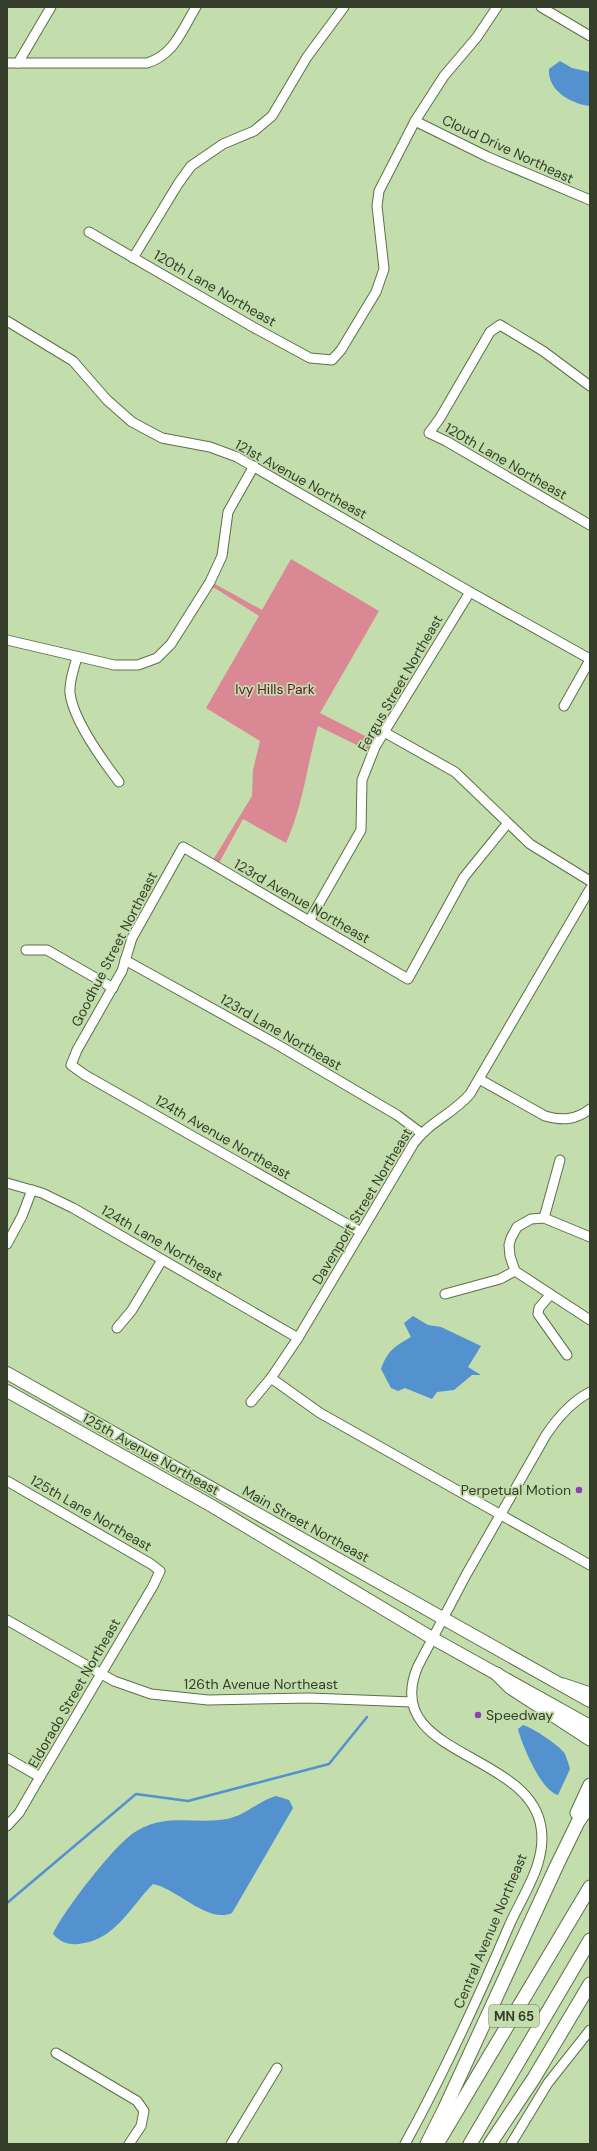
<svg xmlns="http://www.w3.org/2000/svg" width="597" height="2151" font-family="'DM Sans',sans-serif">
<rect width="100%" height="100%" fill="#c3ddac"/>
<path fill="#d98894" d="M291,559L379,611L320,713L373,740L367,750L318,726C307,765 303,806 286,843L243,819L219,863L213,860L252,796L253,770L260,741L206,708L259,616L213,587L215,584L262,610Z"/>
<g fill="#5391cf">
<path d="M560,61L572,68L590,72V106C571,104 547,90 549,69Z"/>
<path d="M413,1316L428,1325L441,1327L481,1346L468,1367L481,1375H472L454,1390L437,1392L432,1399L405,1388L398,1391L391,1388L381,1369C388,1350 394,1347 411,1337L404,1323Z"/>
<path d="M523,1725C533,1728 559,1745 565,1754C567,1759 569,1765 570,1769L558,1795C541,1791 522,1745 518,1729Z"/>
<path d="M276,1796L289,1800L293,1808L232,1913C208,1924 176,1888 153,1884C130,1907 115,1941 78,1944C68,1945 60,1942 53,1934C63,1912 114,1845 135,1832C141,1828 152,1823 160,1822C182,1818 205,1823 227,1819C244,1816 259,1801 276,1796Z"/>
</g>
<g fill="none" stroke-linecap="round" stroke-linejoin="round">
<polyline stroke="#5391cf" stroke-width="2.5" points="7,1903 136,1794 188,1801 329,1764 367,1717"/>
<defs>
<g id="minor">
<polyline points="541,7 590,36"/>
<path d="M7,63H147C174,55 182,30 196,7"/>
<polyline points="18,63 51,7"/>
<polyline points="415,121 488,157 590,200"/>
<polyline points="89,232 253,327 310,358 332,360 341,350 376,292 384,269 377,206 379,191 415,121 444,76 477,37 497,7"/>
<polyline points="133,258 178,184 191,166 223,144 254,131 272,116 307,57 344,7"/>
<polyline points="7,321 73,361 107,400 132,422 162,438 210,447 237,457 470,592 590,659"/>
<polyline points="500,325 490,332 440,418 429,433 446,441 590,525"/>
<polyline points="500,325 543,351 590,386"/>
<polyline points="7,640 114,665 138,665 157,658 171,644 210,582 222,556 228,512 254,466"/>
<path d="M77,657C74,669 69,681 70,693C73,719 103,761 119,782"/>
<polyline points="564,706 590,660"/>
<polyline points="384,732 455,772 530,844 590,881"/>
<polyline points="309,921 361,830 362,780 375,747 470,592"/>
<polyline points="26,950 47,950 113,988"/>
<polyline points="125,960 278,1045 397,1115 421,1133"/>
<path d="M479,1079L545,1116C562,1121 576,1120 590,1109"/>
<polyline points="7,1183 42,1193 73,1208 298,1338"/>
<polyline points="544,1218 560,1160"/>
<polyline points="361,1232 85,1075 71,1065 77,1050 122,971 132,938 183,847 408,979 464,877 507,824"/>
<polyline points="590,1237 544,1218 531,1219 517,1227 511,1238 509,1245 510,1256 515,1271 590,1320"/>
<polyline points="7,1244 22,1216 32,1190"/>
<polyline points="445,1294 500,1279 515,1271"/>
<polyline points="550,1295 539,1308 538,1314 567,1355"/>
<polyline points="117,1328 132,1310 162,1260"/>
<polyline points="271,1378 320,1413 590,1565"/>
<path d="M251,1402L271,1378L298,1338L414,1143C429,1122 453,1114 470,1094L590,889"/>
<polyline points="7,1481 151,1564 160,1571 153,1586 40,1777 19,1813 7,1826"/>
<polyline points="7,1620 114,1681 151,1694 208,1700 310,1698 412,1702"/>
<polyline points="7,1758 40,1777"/>
<polyline points="56,2053 137,2101 144,2111 141,2126 129,2144"/>
<polyline points="231,2144 277,2068"/>
<path d="M405,2144C444,2073 477,2001 509,1926C523,1894 547,1863 541,1827C529,1751 379,1756 418,1666L466,1575L546,1435C558,1417 571,1402 590,1392"/>
<polyline points="511,2144 548,2083 590,2030"/>
</g>
<g id="major">
<polyline points="7,1373 590,1701"/>
<polyline points="7,1391 212,1506 432,1638 590,1726"/>
</g>
<g id="highway">
<polyline points="497,1674 510,1687 590,1739"/>
<polyline points="563,1685 590,1694"/>
<polyline points="577,1813 590,1785"/>
<polyline points="427,2144 445,2108 557,1865 578,1822 590,1805"/>
<polyline points="437,2144 590,1887"/>
<polyline points="470,2144 590,1940"/>
<polyline points="490,2144 534,2078 590,1984"/>
</g>
</defs>
<use href="#minor" stroke="#5b7146" stroke-width="11"/>
<use href="#major" stroke="#5b7146" stroke-width="14"/>
<use href="#highway" stroke="#5b7146" stroke-width="15"/>
<use href="#minor" stroke="#fff" stroke-width="9"/>
<use href="#major" stroke="#fff" stroke-width="12"/>
<use href="#highway" stroke="#fff" stroke-width="13"/>
</g>
<g fill="#8941b4" stroke="#c3ddac" stroke-width="1.5">
<circle cx="579" cy="1490" r="4"/>
<circle cx="478" cy="1715" r="4"/>
</g>
<g text-anchor="middle" stroke-width="3.5" stroke-linejoin="round" paint-order="stroke">
<rect fill="#c3ddac" stroke="#5f6e51" stroke-width="1" x="489" y="2005" width="50" height="22" rx="3"/>
<g font-size="13" font-weight="bold" fill="#343e2a">
<text x="514" y="2021">MN 65</text>
</g>
<g font-size="14" fill="#343e2a" stroke="#c3ddac">
<text transform="translate(508 149) rotate(25)" y="5">Cloud Drive Northeast</text>
<text transform="translate(215 288) rotate(30)" y="5">120th Lane Northeast</text>
<text transform="translate(506 461) rotate(30)" y="5">120th Lane Northeast</text>
<text transform="translate(301 479) rotate(29)" y="5">121st Avenue Northeast</text>
<text transform="translate(400 683) rotate(-60)" y="5">Fergus Street Northeast</text>
<text transform="translate(302 901) rotate(30)" y="5">123rd Avenue Northeast</text>
<text transform="translate(114 949) rotate(-63)" y="5">Goodhue Street Northeast</text>
<text transform="translate(281 1032) rotate(30)" y="5">123rd Lane Northeast</text>
<text transform="translate(223 1137) rotate(30)" y="5">124th Avenue Northeast</text>
<text transform="translate(362 1206) rotate(-59)" y="5">Davenport Street Northeast</text>
<text transform="translate(162 1243) rotate(30)" y="5">124th Lane Northeast</text>
<text transform="translate(151 1454) rotate(29)" y="5">125th Avenue Northeast</text>
<text transform="translate(91 1513) rotate(30)" y="5">125th Lane Northeast</text>
<text transform="translate(306 1524) rotate(29)" y="5">Main Street Northeast</text>
<text x="261" y="1689">126th Avenue Northeast</text>
<text transform="translate(74 1693) rotate(-60)" y="5">Eldorado Street Northeast</text>
<text transform="translate(490 1931) rotate(-67)" y="5">Central Avenue Northeast</text>
</g>
<g font-size="14" fill="#651229" stroke="#c3ddac">
<text x="275" y="694">Ivy Hills Park</text>
</g>
<g font-size="14" fill="#343e2a" stroke="#c3ddac" text-anchor="end">
<text x="571" y="1495">Perpetual Motion</text>
<text x="486" y="1720" text-anchor="start">Speedway</text>
</g>
</g>
<rect width="597" height="2151" fill="none" stroke="#343e2a" stroke-width="16"/>
</svg>
